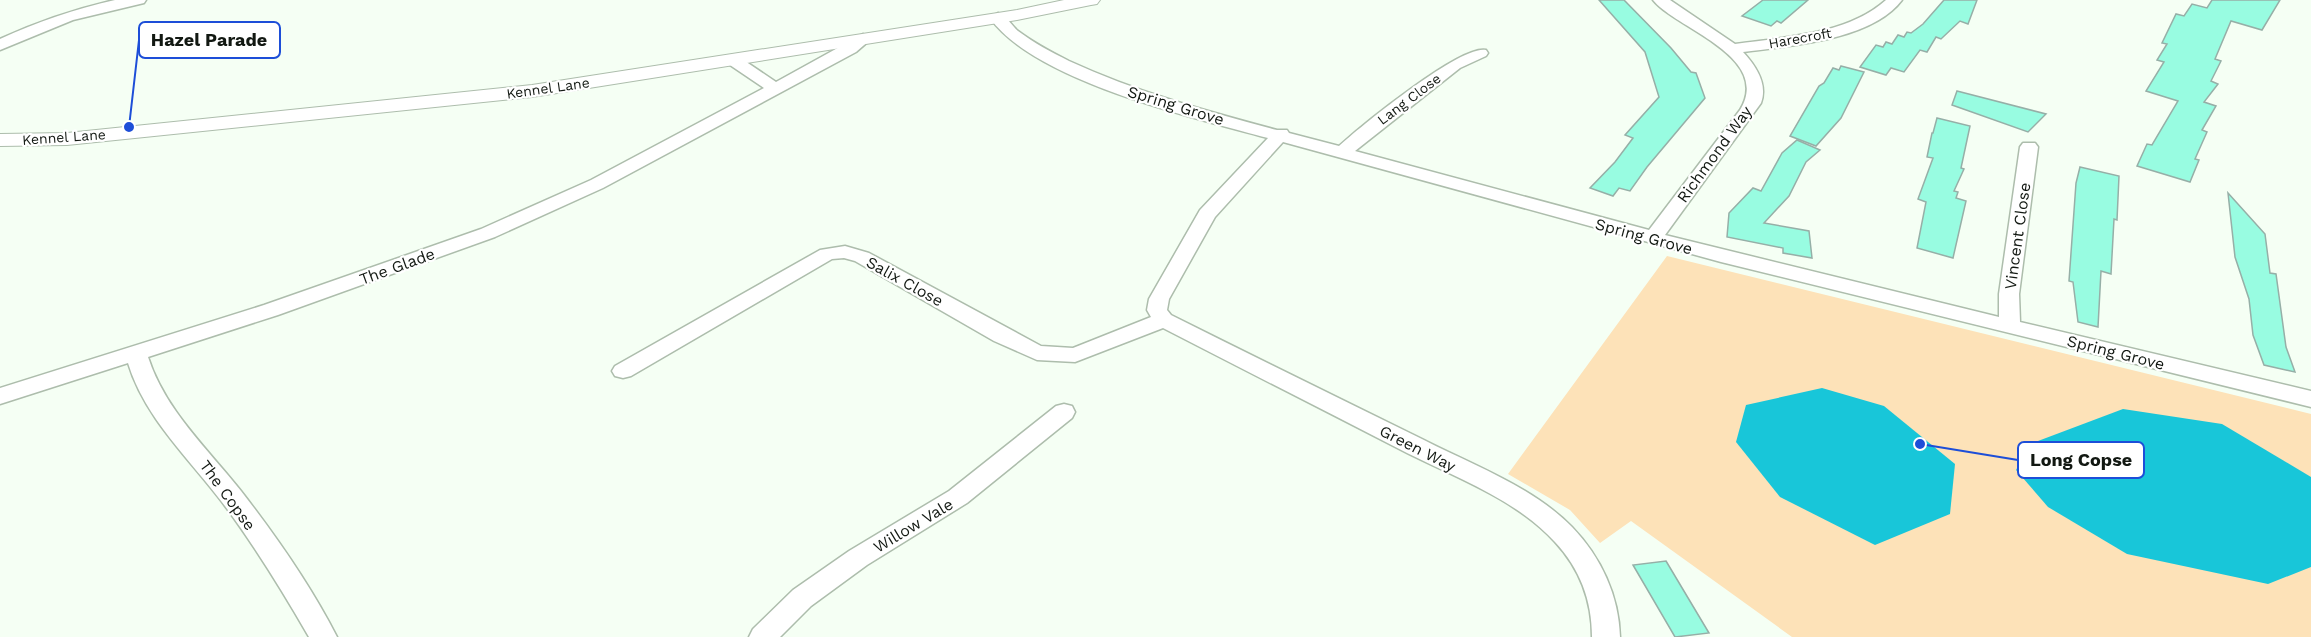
<svg xmlns="http://www.w3.org/2000/svg" width="2311" height="637" font-family="'Work Sans',sans-serif">
<rect width="100%" height="100%" fill="#f5fff4"/>
<polygon fill="#fde2b8" points="1667,256 2311,414 2311,637 1792,637 1631,521 1600,543 1570,510 1508,474"/>
<g fill="#18c6d9">
<polygon points="1822,388 1884,406 1955,464 1950,514 1875,545 1780,497 1736,442 1746,405"/>
<polygon points="2123,409 2222,424 2311,477 2311,567 2268,584 2127,554 2048,507 2016,470 2030,444"/>
</g>
<g fill="#98fce1" stroke="#96afa7" stroke-width="1.5">
<polygon points="1599,0 1624,0 1671,48 1691,72 1696,73 1705,98 1647,167 1630,191 1619,188 1613,196 1590,188 1615,162 1633,138 1625,135 1659,97 1645,52"/>
<polygon points="1763,0 1808,0 1781,23 1777,21 1771,26 1742,16"/>
<polygon points="1944,0 1977,0 1968,24 1960,21 1941,39 1936,37 1927,52 1920,50 1904,72 1891,68 1886,75 1860,67 1876,45 1883,47 1886,42 1892,44 1898,35 1904,37 1907,32 1911,33 1923,24"/>
<polygon points="2212,0 2280,0 2262,30 2231,21 2215,59 2221,61 2211,81 2218,84 2204,102 2216,106 2202,130 2207,132 2195,159 2199,160 2190,182 2137,166 2147,144 2152,145 2178,101 2146,91 2164,62 2157,60 2167,44 2162,43 2176,14 2184,16 2192,4 2207,8"/>
<polygon points="1841,66 1864,72 1841,118 1816,146 1790,136 1819,86 1824,83 1833,68 1839,70"/>
<polygon points="1957,91 2046,114 2028,132 1952,105"/>
<polygon points="1937,118 1970,126 1961,168 1964,169 1954,191 1958,192 1956,198 1966,201 1953,258 1917,248 1926,202 1918,199 1933,158 1927,157 1932,133 1933,133"/>
<polygon points="1797,140 1820,150 1806,162 1789,196 1764,223 1809,231 1812,258 1783,253 1783,248 1727,237 1729,213 1753,188 1761,191 1782,153"/>
<polygon points="2080,167 2119,176 2117,220 2114,219 2111,274 2101,271 2098,327 2078,322 2073,282 2069,281 2076,183"/>
<polygon points="2228,193 2265,234 2270,273 2276,274 2286,347 2295,372 2264,365 2253,335 2249,299 2235,257"/>
<polygon points="1666,561 1709,633 1675,637 1633,565"/>
</g>
<g fill="none" stroke-linecap="round" stroke-linejoin="round">
<defs>
<g id="minor">
<path d="M115,0H146L144,3L73,20L0,50V39C37,22 75,9 115,0Z"/>
<path d="M1653,0H1670L1735,44C1784,37 1847,35 1886,0H1902C1872,40 1790,46 1743,52C1756,66 1768,84 1761,103L1665,235L1999,317V294L2020,147L2023,143H2035L2038,147L2019,294L2020,322L2311,391V407L1721,262L1283,142L1215,217L1169,299L1167,310L1171,315C1255,357 1340,399 1424,440C1473,465 1533,487 1572,527C1601,557 1619,596 1620,637H1592C1592,600 1580,569 1555,542C1517,500 1457,478 1407,453C1326,411 1244,370 1163,328L1075,362L1037,360L994,341L855,261L844,258L832,259L631,376L623,378L615,376L612,371L615,366L820,250L845,246L869,253L1041,346L1073,348L1151,317L1147,310L1149,299L1200,210L1268,138C1194,118 1035,81 990,18L998,13C1007,16 1011,25 1018,31C1034,43 1051,52 1069,61C1136,92 1206,111 1277,130H1287L1289,133L1339,146C1360,127 1461,44 1486,50L1488,53L1486,56L1460,68L1355,151L1649,230L1740,110C1773,56 1676,29 1653,0Z"/>
<path d="M863,34L871,39L856,52L603,188L495,237L278,315L148,357C165,410 207,448 241,491C276,536 311,586 337,637H309C283,592 256,548 225,506C191,460 145,419 128,363L0,404V388L264,305L481,229L591,180L764,88L727,63L725,60L727,57H739L776,82Z"/>
<polygon points="1064,404 1072,406 1075,412 1072,418 967,503 867,565 811,606 780,637 749,637 753,629 793,590 849,551 949,491 1056,406"/>
</g>
<polygon id="tertiary" points="1064,0 1100,0 1097,4 1091,5 1017,20 532,97 67,145 0,146 0,134 67,133 532,85 1017,10"/>
</defs>
<use href="#minor" stroke="#adbdac" stroke-width="3"/>
<use href="#tertiary" stroke="#adbdac" stroke-width="2"/>
<use href="#minor" fill="#fff" fill-rule="evenodd"/>
<use href="#tertiary" fill="#fff" fill-rule="evenodd"/>
</g>
<g text-anchor="middle" stroke-width="4.5" stroke-linejoin="round" paint-order="stroke">
<g font-size="14" fill="#121812" stroke="#fff">
<text transform="translate(1800 38) rotate(-10)" y="5">Harecroft</text>
<text transform="translate(548 88) rotate(-8)" y="5">Kennel Lane</text>
<text transform="translate(1409 99) rotate(-37)" y="5">Lang Close</text>
<text transform="translate(64 137) rotate(-4)" y="5">Kennel Lane</text>
</g>
<g font-size="16" fill="#121812" stroke="#fff">
<text transform="translate(1176 105) rotate(17)" y="6">Spring Grove</text>
<text transform="translate(1714 154) rotate(-54)" y="6">Richmond Way</text>
<text transform="translate(1644 236) rotate(15)" y="6">Spring Grove</text>
<text transform="translate(2017 236) rotate(-82)" y="6">Vincent Close</text>
<text transform="translate(397 266) rotate(-20)" y="6">The Glade</text>
<text transform="translate(905 281) rotate(29)" y="6">Salix Close</text>
<text transform="translate(2116 352) rotate(14)" y="6">Spring Grove</text>
<text transform="translate(1418 448) rotate(27)" y="6">Green Way</text>
<text transform="translate(228 495) rotate(54)" y="6">The Copse</text>
<text transform="translate(913 525) rotate(-31)" y="6">Willow Vale</text>
</g>
</g>
<path fill="none" stroke="#1d4ed8" stroke-width="2" d="M129 127L139 40M1920 444L2018 460"/>
<g fill="#1d4ed8" stroke="#fff" stroke-width="2">
<circle cx="129" cy="127" r="6"/>
<circle cx="1920" cy="444" r="6"/>
</g>
<g fill="#fff" stroke="#1d4ed8" stroke-width="2">
<rect x="139" y="22" width="141" height="36" rx="6"/>
<rect x="2018" y="442" width="126" height="36" rx="6"/>
</g>
<g font-size="18" text-anchor="middle" font-weight="bold" fill="#121812">
<text x="209" y="46">Hazel Parade</text>
<text x="2081" y="466">Long Copse</text>
</g>
</svg>
